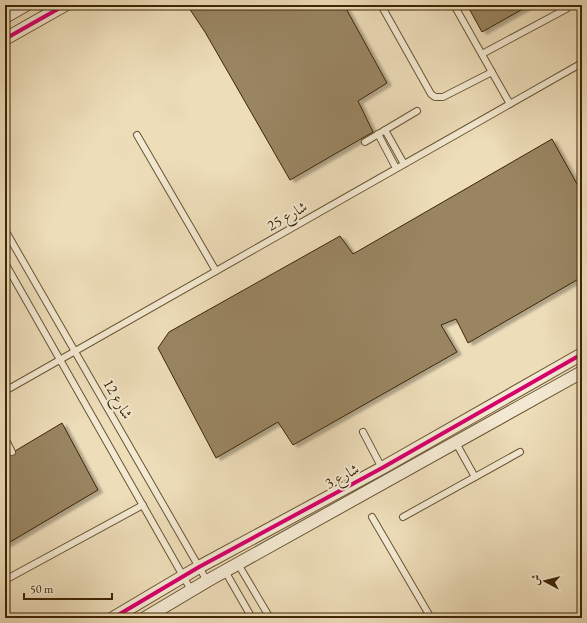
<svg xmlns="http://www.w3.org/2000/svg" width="587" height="623" font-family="'EB Garamond',Amiri,serif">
<defs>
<filter id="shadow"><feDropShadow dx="4.5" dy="2.5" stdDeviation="1" flood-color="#0004"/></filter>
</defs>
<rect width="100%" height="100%" fill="#edddb9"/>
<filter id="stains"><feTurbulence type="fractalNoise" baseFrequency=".005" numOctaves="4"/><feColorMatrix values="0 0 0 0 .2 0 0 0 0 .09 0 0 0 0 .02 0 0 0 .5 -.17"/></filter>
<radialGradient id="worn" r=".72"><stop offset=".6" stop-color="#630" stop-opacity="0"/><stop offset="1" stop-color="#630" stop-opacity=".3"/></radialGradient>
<g fill="#998562" stroke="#3d2604" filter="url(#shadow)">
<polygon points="187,5 344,5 387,83 358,101 373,132 290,180 205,32"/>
<polygon points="467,5 530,5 482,32"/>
<polygon points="552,139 582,193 582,277 468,343 456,319 441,325 457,352 293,445 278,422 216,458 158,348 169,332 340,236 353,254"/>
<polygon points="62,423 98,490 5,545 5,457"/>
</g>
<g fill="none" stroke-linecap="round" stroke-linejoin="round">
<defs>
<g id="service">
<polyline points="381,5 431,94 435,97 443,97 492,72"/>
<polyline points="454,5 510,104"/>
<polyline points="482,54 566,9 569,5"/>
<polyline points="385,130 404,164"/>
<polyline points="378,134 396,168"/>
<polyline points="137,135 216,271"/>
<polyline points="365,142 417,111"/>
<polyline points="5,230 207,581"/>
<polyline points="5,263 191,590"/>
<polyline points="5,391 582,63"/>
<polyline points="363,432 383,470"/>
<polyline points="5,438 12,452"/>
<polyline points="456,443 475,477"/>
<polyline points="372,517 431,618"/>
<polyline points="403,517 520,452"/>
<polyline points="238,564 270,618"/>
<polyline points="225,571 252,618"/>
<polyline points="5,580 143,505"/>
</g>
<g id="minor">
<polyline points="5,17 26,5"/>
<polyline points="5,39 65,5"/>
<polyline points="113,618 199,567 382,468 582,354"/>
<polyline points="145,618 207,581 582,372"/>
</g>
</defs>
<use href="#service" stroke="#695431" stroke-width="8"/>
<use href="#minor" stroke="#695431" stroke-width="14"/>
<use href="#service" stroke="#f3e9d2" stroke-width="6"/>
<use href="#minor" stroke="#f3e9d2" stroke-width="12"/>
<defs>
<g id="cycleway">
<polyline points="5,39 65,5"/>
<polyline points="113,618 199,567 382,468 582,354"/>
</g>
</defs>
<use href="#cycleway" stroke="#f3e9d2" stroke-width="6"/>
<use href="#cycleway" stroke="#d6006c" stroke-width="4"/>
</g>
<g text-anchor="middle" stroke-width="4" stroke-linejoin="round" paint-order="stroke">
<g font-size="15" fill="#3d2604" stroke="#f3e9d2">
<text transform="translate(287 216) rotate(-30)" y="5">شارع 25</text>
<text transform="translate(118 399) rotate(60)" y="5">شارع 12</text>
<text transform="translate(342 476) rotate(-28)" y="5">شارع 3</text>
</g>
</g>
<rect width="587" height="623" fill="none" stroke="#edddb9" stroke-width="20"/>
<rect x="6" y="6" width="575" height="611" fill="none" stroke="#3d2604" stroke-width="2"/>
<rect x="10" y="10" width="567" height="603" fill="none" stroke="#3d2604"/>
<g transform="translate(545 581) rotate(277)" stroke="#f3e9d2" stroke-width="3" paint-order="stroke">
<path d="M0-3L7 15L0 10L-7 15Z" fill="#3d2604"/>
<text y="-6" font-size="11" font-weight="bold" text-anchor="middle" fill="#3d2604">ش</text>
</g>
<path d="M24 593v6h88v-6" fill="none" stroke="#3d2604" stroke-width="2"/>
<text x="30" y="593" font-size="12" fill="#3d2604" stroke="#f3e9d2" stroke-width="3" paint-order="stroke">50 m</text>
<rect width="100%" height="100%" filter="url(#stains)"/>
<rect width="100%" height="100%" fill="url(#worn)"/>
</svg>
